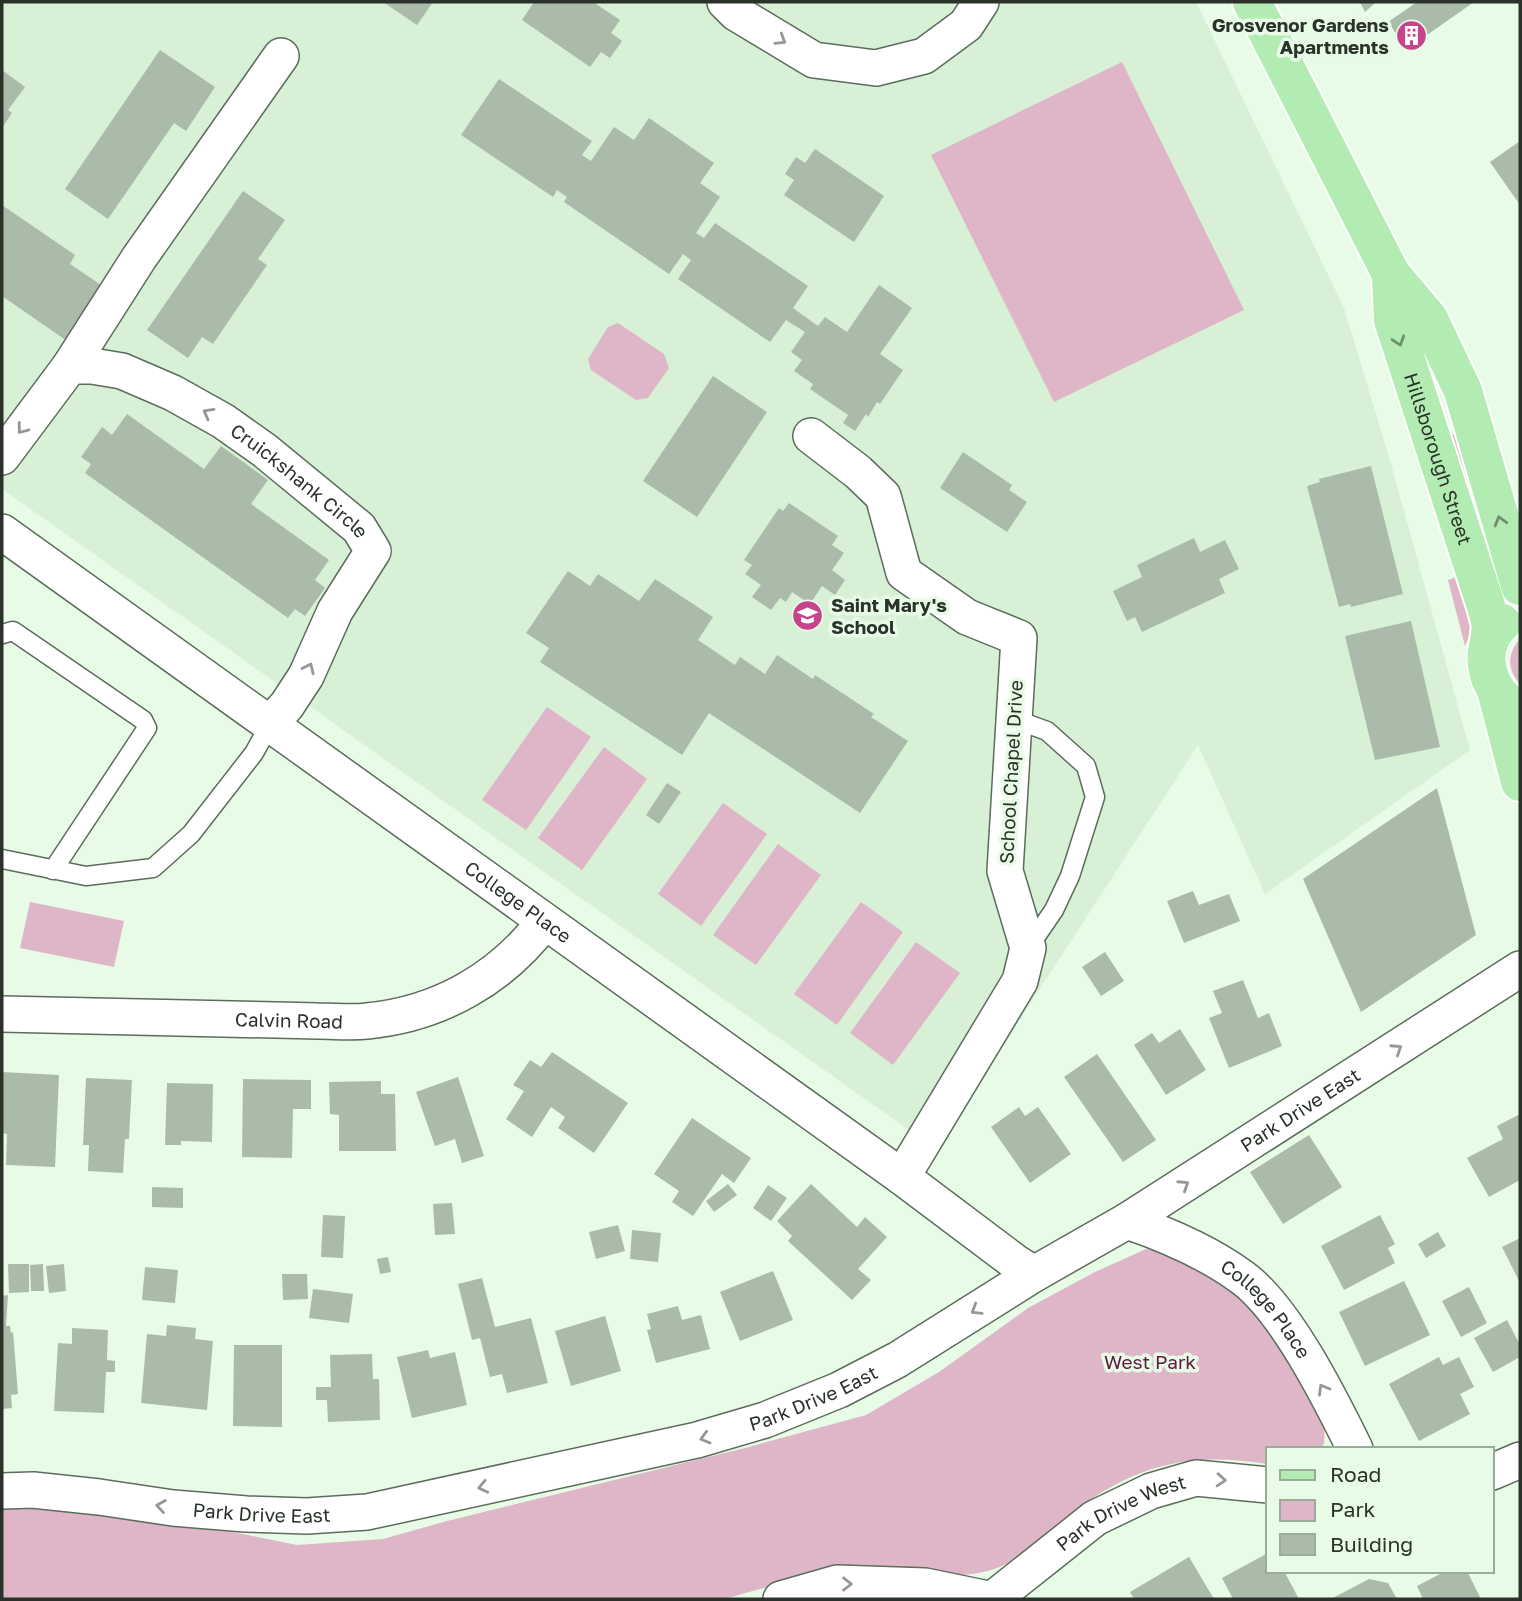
<svg xmlns="http://www.w3.org/2000/svg" width="1522" height="1601" font-family="'Golos Text',sans-serif">
<rect width="100%" height="100%" fill="#e7fbe6"/>
<polygon fill="#d7f0d6" points="2,2 1196,2 1344,308 1389,457 1470,750 1265,894 1198,745 936,1149 2,489"/>
<g fill="#deb6c8">
<polygon points="1122,62 1244,310 1054,402 931,155"/>
<polygon points="618,323 664,354 669,368 648,398 636,400 591,370 588,359 608,327"/>
<polygon points="1457,433 1489,536 1474,539 1445,437"/>
<polygon points="1462,575 1472,630 1465,646 1448,580"/>
<path d="M1520,639V684C1507,670 1507,653 1520,639Z"/>
<polygon points="547,707 591,737 526,830 482,800"/>
<polygon points="604,747 647,779 582,870 538,838"/>
<polygon points="723,803 767,834 701,926 658,894"/>
<polygon points="778,844 821,875 756,965 713,935"/>
<polygon points="30,902 124,921 114,967 20,948"/>
<polygon points="861,902 903,932 837,1025 794,994"/>
<polygon points="916,942 960,973 893,1065 850,1033"/>
<path d="M1146,1249L1161,1251L1217,1279L1240,1297L1275,1335L1325,1421L1324,1444L1320,1449H1268V1464C1192,1452 1141,1463 1078,1508C1050,1527 1030,1556 997,1568C949,1585 888,1568 838,1570C828,1571 817,1575 807,1577C779,1584 752,1591 725,1599H2V1506L18,1505L155,1516L297,1545L383,1539L447,1521L745,1448L866,1415L939,1372L1028,1308L1095,1272Z"/>
</g>
<g fill="#aabca9">
<polygon points="383,2 433,2 417,25"/>
<polygon points="534,2 593,2 620,20 611,33 622,41 610,58 601,52 590,67 522,20"/>
<polygon points="1360,2 1376,2 1365,12"/>
<polygon points="1417,2 1474,2 1407,49 1388,22"/>
<polygon points="160,50 215,87 186,131 174,123 108,219 65,189"/>
<polygon points="2,70 25,87 8,110 12,113 2,128"/>
<polygon points="499,79 592,141 582,155 591,161 614,127 634,140 649,118 714,163 700,183 720,197 696,233 704,238 715,223 808,286 793,308 818,326 825,317 847,332 879,285 912,308 880,354 903,370 880,404 877,402 868,417 866,414 855,431 843,423 848,415 810,389 813,384 794,371 802,360 791,352 805,332 786,320 770,342 678,279 691,260 683,254 669,274 564,202 567,197 557,190 553,197 461,135"/>
<polygon points="1520,141 1520,205 1490,162"/>
<polygon points="815,149 884,196 854,242 784,195 794,180 785,174 796,157 805,163"/>
<polygon points="243,191 285,220 258,259 267,265 213,344 202,337 188,358 147,330"/>
<polygon points="2,205 75,255 70,264 104,287 67,341 2,296"/>
<polygon points="713,376 767,412 697,517 643,481"/>
<polygon points="127,414 204,469 221,446 268,480 251,504 329,560 315,580 325,588 305,616 295,609 288,618 85,473 91,464 81,457 102,427 112,435"/>
<polygon points="963,452 1012,485 1009,490 1027,502 1007,532 940,488"/>
<polygon points="1371,466 1403,594 1351,607 1350,604 1339,607 1307,486 1320,482 1319,479"/>
<polygon points="789,503 838,536 832,545 844,553 832,570 845,580 835,595 822,586 810,604 792,592 786,602 780,598 771,610 752,597 761,585 745,574 752,565 744,560 779,508 783,511"/>
<polygon points="1194,538 1200,552 1225,540 1239,569 1219,579 1225,593 1142,632 1135,617 1127,621 1113,591 1142,577 1137,565"/>
<polygon points="568,571 590,586 598,574 639,601 655,579 713,617 698,640 735,665 740,657 765,674 777,655 813,679 815,675 874,714 871,717 908,741 860,813 709,713 682,755 540,662 549,648 526,633"/>
<polygon points="1411,621 1440,747 1375,760 1345,636"/>
<polygon points="667,783 681,792 659,824 646,815"/>
<polygon points="1437,788 1476,935 1361,1012 1303,879"/>
<polygon points="1193,891 1199,905 1229,894 1240,921 1184,943 1167,901"/>
<polygon points="1105,952 1124,981 1101,996 1082,967"/>
<polygon points="1243,980 1258,1018 1269,1013 1282,1046 1229,1068 1209,1018 1222,1013 1213,991"/>
<polygon points="1180,1029 1206,1070 1166,1095 1134,1045 1152,1033 1159,1043"/>
<polygon points="552,1052 628,1103 594,1153 558,1128 565,1117 551,1107 532,1137 506,1119 524,1091 513,1085 530,1060 541,1067"/>
<polygon points="1097,1054 1156,1140 1123,1162 1064,1077"/>
<polygon points="2,1072 59,1075 55,1167 6,1165 7,1134 2,1133"/>
<polygon points="458,1077 484,1156 462,1163 455,1139 435,1146 416,1092"/>
<polygon points="86,1078 132,1080 129,1139 125,1139 123,1173 88,1171 89,1145 83,1145"/>
<polygon points="243,1079 311,1080 311,1109 293,1109 292,1158 242,1157"/>
<polygon points="381,1081 381,1094 395,1094 396,1151 339,1151 339,1115 330,1114 329,1082"/>
<polygon points="167,1083 213,1084 212,1142 181,1141 181,1145 165,1145"/>
<polygon points="1019,1107 1025,1116 1038,1107 1071,1154 1030,1183 991,1127"/>
<polygon points="1520,1114 1520,1180 1489,1197 1467,1158 1503,1139 1497,1126"/>
<polygon points="692,1118 751,1158 734,1183 722,1174 693,1216 672,1202 679,1191 654,1174"/>
<polygon points="1309,1135 1342,1187 1283,1224 1250,1172"/>
<polygon points="728,1184 737,1195 714,1212 706,1201"/>
<polygon points="811,1184 857,1227 865,1217 887,1237 858,1269 871,1280 852,1300 788,1241 792,1236 777,1221"/>
<polygon points="768,1185 787,1198 771,1221 753,1208"/>
<polygon points="152,1187 183,1188 183,1208 152,1207"/>
<polygon points="452,1203 455,1234 435,1235 433,1204"/>
<polygon points="323,1215 345,1216 343,1258 321,1257"/>
<polygon points="1380,1215 1395,1244 1388,1248 1395,1263 1344,1290 1321,1246"/>
<polygon points="618,1225 625,1251 596,1259 589,1232"/>
<polygon points="632,1230 661,1233 658,1262 630,1259"/>
<polygon points="1438,1232 1446,1246 1426,1258 1418,1244"/>
<polygon points="1520,1238 1520,1283 1502,1247"/>
<polygon points="388,1257 391,1272 380,1274 377,1259"/>
<polygon points="8,1264 29,1264 29,1292 9,1293"/>
<polygon points="43,1264 44,1291 31,1291 30,1265"/>
<polygon points="64,1264 66,1291 49,1293 46,1266"/>
<polygon points="145,1267 178,1270 175,1303 142,1300"/>
<polygon points="773,1271 793,1320 740,1341 720,1292"/>
<polygon points="282,1274 307,1274 308,1299 283,1300"/>
<polygon points="482,1278 495,1327 531,1318 548,1383 507,1393 502,1374 490,1377 480,1338 472,1340 458,1284"/>
<polygon points="1404,1281 1430,1335 1365,1366 1339,1312"/>
<polygon points="1469,1287 1487,1323 1461,1337 1442,1301"/>
<polygon points="313,1289 353,1294 349,1323 309,1318"/>
<polygon points="8,1295 6,1326 10,1326 11,1333 13,1332 18,1394 11,1395 12,1408 2,1409 2,1296"/>
<polygon points="678,1306 682,1320 701,1315 710,1349 656,1363 647,1330 651,1329 647,1314"/>
<polygon points="605,1316 621,1371 571,1386 555,1331"/>
<polygon points="1507,1320 1520,1345 1520,1357 1493,1372 1474,1338"/>
<polygon points="167,1325 196,1328 195,1339 213,1341 207,1410 141,1403 147,1334 166,1336"/>
<polygon points="72,1328 108,1330 107,1360 115,1361 115,1372 106,1372 104,1413 54,1411 58,1343 72,1344"/>
<polygon points="234,1345 282,1345 282,1427 233,1426"/>
<polygon points="428,1350 430,1358 455,1352 467,1405 412,1418 397,1357"/>
<polygon points="372,1354 373,1379 379,1379 380,1420 328,1422 327,1400 316,1400 316,1387 331,1387 330,1355"/>
<polygon points="1439,1357 1443,1365 1459,1357 1474,1387 1460,1394 1470,1414 1419,1441 1389,1384"/>
<polygon points="1268,1553 1268,1571 1284,1571 1299,1599 1233,1599 1222,1578"/>
<polygon points="1189,1557 1214,1599 1134,1599 1130,1592"/>
<polygon points="1446,1571 1467,1571 1481,1599 1423,1599 1417,1586"/>
<polygon points="1369,1579 1388,1583 1397,1599 1331,1599"/>
</g>
<g fill="none" stroke-linecap="round" stroke-linejoin="round">
<defs>
<g id="lane">
<polyline points="2,634 13,631 143,720 147,728 53,870"/>
<polyline points="1014,719 1047,731 1086,766 1095,797 1070,876 1054,910 1028,948"/>
<polyline points="2,859 86,876 153,868 191,834 254,753 270,724"/>
</g>
<g id="street">
<polyline points="725,2 736,13 814,60 876,68 924,56 966,25 981,2"/>
<polyline points="70,366 139,258 281,56"/>
<polyline points="811,436 858,472 883,496 904,573 967,617 1019,638 1005,871 1028,948 1020,981 902,1177"/>
<path id="s1" d="M2,457L70,366H92L122,371L173,393L223,421L264,450L359,528L373,551L335,611L306,676L287,705L270,724"/>
<path id="s2" d="M2,532L902,1177L1015,1262L1034,1274"/>
<path id="s3" d="M2,1014L318,1021C334,1021 351,1023 367,1021C439,1014 501,979 544,922"/>
<path id="s4" d="M1127,1221C1168,1235 1208,1252 1243,1278C1286,1310 1331,1400 1355,1449"/>
<polyline points="1492,1472 1520,1460"/>
<path id="s5" d="M2,1491L33,1490L99,1497L173,1508L246,1514L307,1516L367,1512L697,1440L765,1420L839,1390L897,1360L1034,1274L1127,1221L1520,969"/>
<polyline points="781,1599 837,1583 925,1586 988,1599"/>
<path id="s6" d="M993,1599L1095,1518L1151,1491L1196,1478L1268,1485"/>
</g>
<g id="primary">
<polyline points="1252,2 1391,274 1429,319 1463,391 1520,586"/>
<path id="s7" d="M1391,274L1393,320L1486,606L1491,625L1489,643"/>
<path d="M1502,623C1473,649 1488,697 1520,710"/>
<polyline points="1497,694 1520,782"/>
</g>
</defs>
<use href="#lane" stroke="#5c6d5c" stroke-width="21"/>
<use href="#street" stroke="#5c6d5c" stroke-width="38"/>
<use href="#primary" stroke="#fff" stroke-width="42"/>
<use href="#lane" stroke="#fff" stroke-width="18"/>
<use href="#street" stroke="#fff" stroke-width="35"/>
<use href="#primary" stroke="#b3ecb3" stroke-width="38"/>
</g>
<defs><path id="oneway-chevron" d="M-2-3.5L2.5 0L-2 3.5" fill="none" stroke-width="1.6" stroke-linecap="round" stroke-linejoin="round" transform="scale(1.75)"/></defs>
<g stroke="#949894">
<use href="#oneway-chevron" transform="translate(781 40) rotate(32)"/>
<use href="#oneway-chevron" transform="translate(208 413) rotate(-151)"/>
<use href="#oneway-chevron" transform="translate(22 429) rotate(127)"/>
<use href="#oneway-chevron" transform="translate(309 668) rotate(-65)"/>
<use href="#oneway-chevron" transform="translate(1397 1049) rotate(-33)"/>
<use href="#oneway-chevron" transform="translate(1184 1185) rotate(-33)"/>
<use href="#oneway-chevron" transform="translate(976 1310) rotate(148)"/>
<use href="#oneway-chevron" transform="translate(1323 1389) rotate(-120)"/>
<use href="#oneway-chevron" transform="translate(705 1438) rotate(164)"/>
<use href="#oneway-chevron" transform="translate(1221 1480) rotate(4)"/>
<use href="#oneway-chevron" transform="translate(483 1487) rotate(168)"/>
<use href="#oneway-chevron" transform="translate(161 1506) rotate(-171)"/>
<use href="#oneway-chevron" transform="translate(847 1584)"/>
</g>
<g stroke="#6e8f6e">
<use href="#oneway-chevron" transform="translate(1399 341) rotate(72)"/>
<use href="#oneway-chevron" transform="translate(1500 521) rotate(-106)"/>
</g>
<defs>
<symbol id="building-disc" viewBox="-11 -11 22 22"><circle r="9.5" fill="#c6448c" stroke="#e7fbe6"/><path d="M-4-6H4V6H1V3H-1V6H-4ZM-2.5-4.3h1.7v1.8h-1.7ZM.8-4.3h1.7v1.8H.8ZM-2.5-1h1.7V.8h-1.7ZM.8-1h1.7V.8H.8Z" fill="#fff"/></symbol>
<symbol id="school-disc" viewBox="-11 -11 22 22"><circle r="9.5" fill="#c6448c" stroke="#e7fbe6"/><path d="M0-5L7-2L0 1L-7-2ZM-4 1L0 2.5L4 1V4Q0 6-4 4Z" fill="#fff"/></symbol>
</defs>
<g fill-rule="evenodd">
<use href="#building-disc" x="1394" y="18" width="35" height="35"/>
<use href="#school-disc" x="790" y="598" width="35" height="35"/>
</g>
<g text-anchor="middle" stroke-width="7" stroke-linejoin="round" paint-order="stroke">
<g font-size="19" font-weight="bold" fill="#2a322a" stroke="#e7fbe6" text-anchor="end">
<text x="1389" y="32">Grosvenor Gardens<tspan x="1389" dy="22">Apartments</tspan></text>
<text x="831" y="612" text-anchor="start">Saint Mary's<tspan x="831" dy="22">School</tspan></text>
</g>
<g font-size="19" fill="#2a322a" stroke="#e7fbe6">
<text dy="7" stroke="none"><textPath href="#s7" startOffset="192">Hillsborough Street</textPath></text>
<text dy="7" stroke="none"><textPath href="#s1" startOffset="376">Cruickshank Circle</textPath></text>
<text transform="translate(1011 772) rotate(-87)" y="7">School Chapel Drive</text>
<text dy="7" stroke="none"><textPath href="#s2" startOffset="635">College Place</textPath></text>
<text dy="7" stroke="none"><textPath href="#s3" startOffset="287">Calvin Road</textPath></text>
<text dy="7" stroke="none"><textPath href="#s5" startOffset="1395">Park Drive East</textPath></text>
<text dy="7" stroke="none"><textPath href="#s4" startOffset="168">College Place</textPath></text>
<text dy="7" stroke="none"><textPath href="#s5" startOffset="828">Park Drive East</textPath></text>
<text dy="7" stroke="none"><textPath href="#s5" startOffset="261">Park Drive East</textPath></text>
<text dy="7" stroke="none"><textPath href="#s6" startOffset="156">Park Drive West</textPath></text>
</g>
<g font-size="19" fill="#601741" stroke="#e7fbe6">
<text x="1150" y="1369">West Park</text>
</g>
</g>
<rect width="1522" height="1601" fill="none" stroke="#2a322a" stroke-width="7"/>
<rect x="1266" y="1447" width="228" height="126" fill="#e7fbe6" stroke="#9bab9b" stroke-width="2"/>
<rect x="1280" y="1470" width="35" height="10" fill="#b3ecb3" stroke="#9bab9b" stroke-width="2"/>
<text x="1330" y="1482" font-size="21" fill="#2a322a">Road</text>
<rect x="1280" y="1500" width="35" height="21" fill="#deb6c8" stroke="#9bab9b" stroke-width="2"/>
<text x="1330" y="1517" font-size="21" fill="#2a322a">Park</text>
<rect x="1280" y="1534" width="35" height="21" fill="#aabca9" stroke="#9bab9b" stroke-width="2"/>
<text x="1330" y="1552" font-size="21" fill="#2a322a">Building</text>
</svg>
